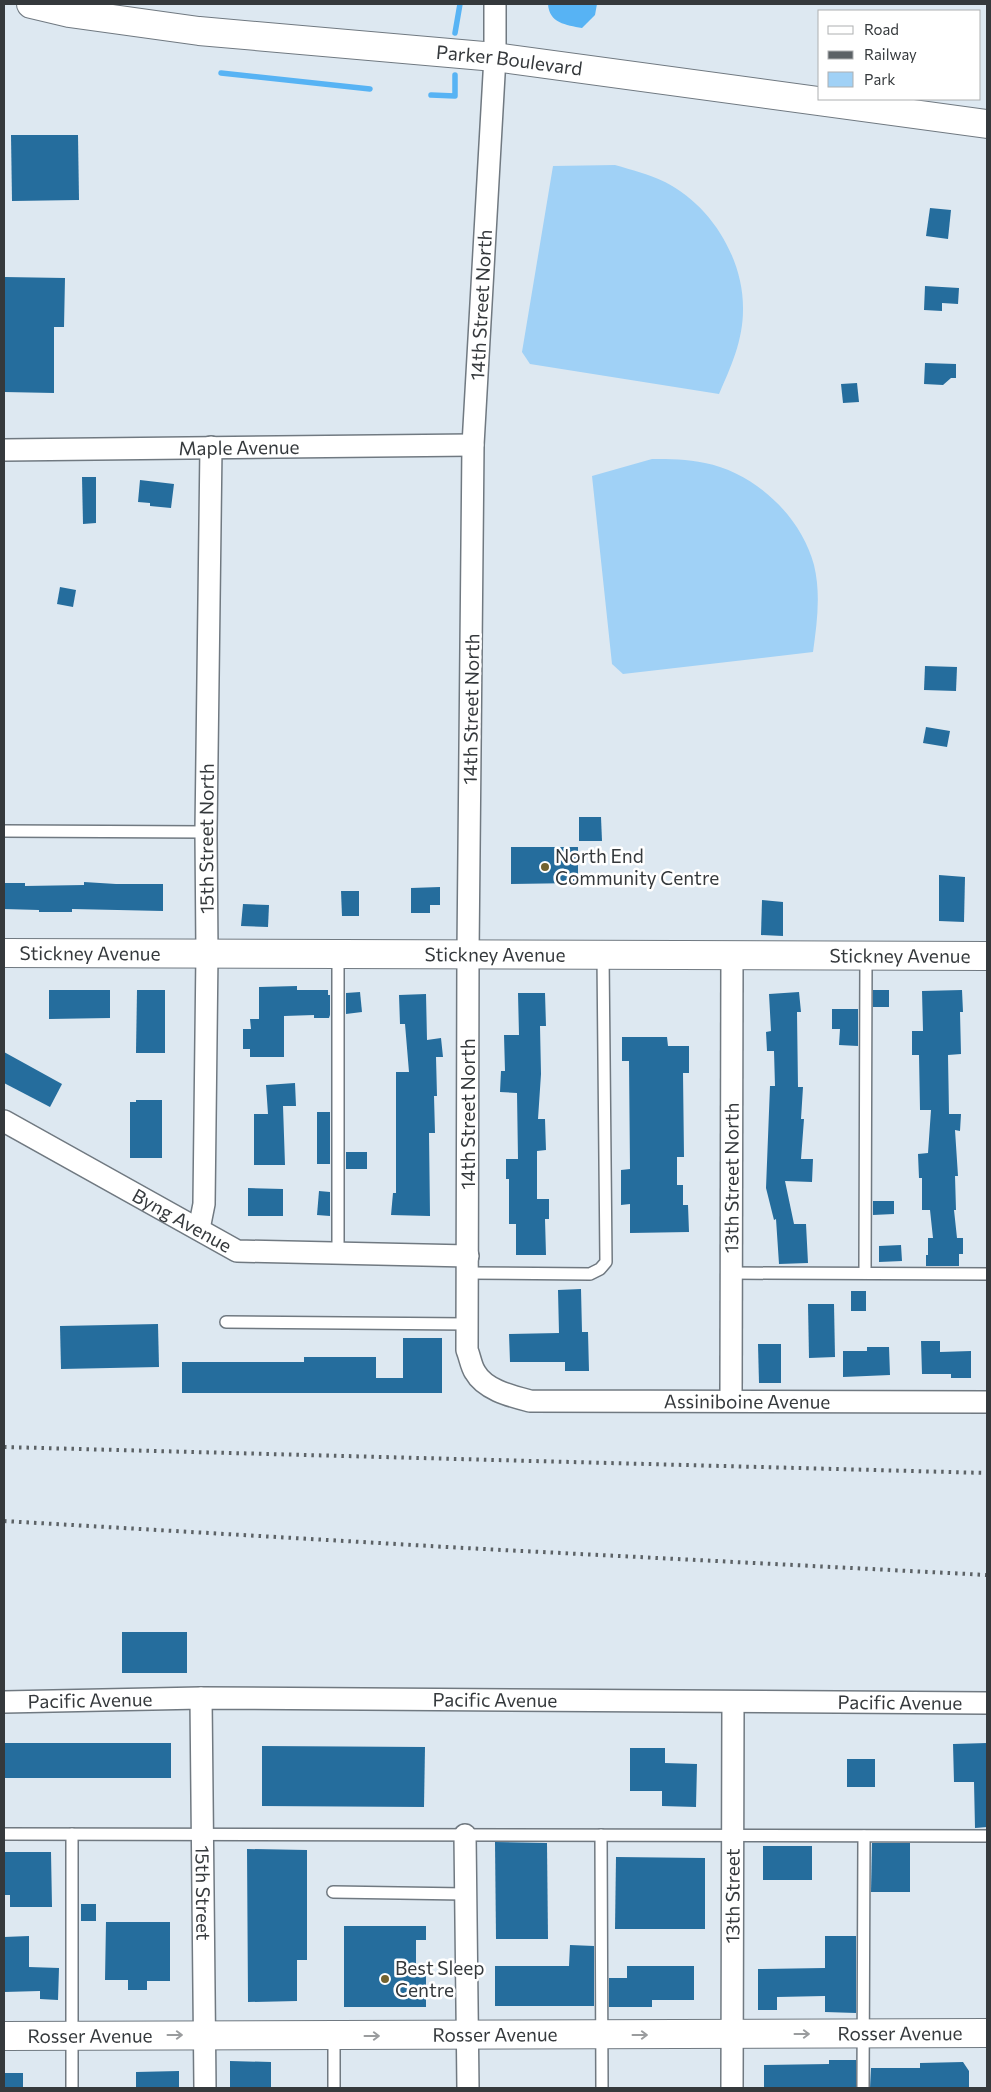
<svg xmlns="http://www.w3.org/2000/svg" width="991" height="2092" font-family="Commissioner,sans-serif">
<rect width="100%" height="100%" fill="#dde8f1"/>
<g fill="#a0d1f6">
<path d="M615,165C632,170 649,174 665,182C711,205 744,259 743,310C743,340 731,367 719,394L530,364L522,352L553,166Z"/>
<path d="M652,459C670,459 687,459 705,463C755,473 801,516 814,565C821,594 817,623 813,652L623,674L612,664L592,476Z"/>
</g>
<path fill="#57b3f4" d="M548,4H597L595,15L582,28C566,25 549,23 548,4Z"/>
<g fill="none" stroke-linecap="round" stroke-linejoin="round">
<g stroke="#57b3f4" stroke-width="5.5">
<polyline points="455,33 460,4"/>
<polyline points="221,73 370,89"/>
<polyline points="431,95 455,96 455,75"/>
</g>
</g>
<g fill="#256d9d">
<polygon points="11,135 78,135 79,200 12,201"/>
<polygon points="930,208 951,210 948,239 926,236"/>
<polygon points="4,277 65,278 64,327 54,327 54,393 4,392"/>
<polygon points="925,286 959,288 958,304 942,303 942,311 924,310"/>
<polygon points="925,363 956,364 956,378 951,378 943,385 924,384"/>
<polygon points="857,383 859,402 843,403 841,384"/>
<polygon points="82,477 96,477 96,523 83,524"/>
<polygon points="140,480 174,484 171,508 150,506 150,503 138,502"/>
<polygon points="60,587 76,590 73,607 57,604"/>
<polygon points="925,666 957,667 956,691 924,690"/>
<polygon points="926,727 950,731 947,747 923,743"/>
<polygon points="579,817 601,817 602,841 579,841"/>
<polygon points="511,847 578,847 578,883 511,884"/>
<polygon points="939,875 965,877 964,922 939,921"/>
<polygon points="84,882 116,884 163,884 163,911 72,909 72,912 39,912 39,910 4,909 4,883 25,883 25,886 84,885"/>
<polygon points="440,887 440,905 430,905 430,913 411,913 411,888"/>
<polygon points="341,891 359,891 359,916 342,916"/>
<polygon points="762,900 783,902 783,936 761,935"/>
<polygon points="243,904 269,905 268,927 241,926"/>
<polygon points="297,986 297,990 328,990 328,995 330,995 330,1015 329,1018 314,1018 314,1015 284,1016 284,1057 250,1057 250,1049 243,1049 243,1029 251,1029 250,1019 259,1019 259,987"/>
<polygon points="49,990 110,990 110,1018 49,1019"/>
<polygon points="137,990 165,990 165,1053 136,1053"/>
<rect x="873" y="990" width="16" height="17"/>
<polygon points="962,990 963,1012 960,1012 961,1054 948,1055 949,1114 961,1114 960,1131 955,1130 958,1176 955,1176 956,1210 954,1210 957,1238 963,1238 963,1254 959,1254 959,1266 926,1266 926,1255 928,1255 928,1238 933,1238 930,1210 922,1210 922,1178 919,1178 918,1154 928,1153 931,1110 920,1110 919,1055 912,1055 912,1031 923,1031 922,991"/>
<polygon points="360,992 362,1012 346,1014 346,993"/>
<polygon points="799,992 801,1012 797,1012 798,1087 803,1087 801,1119 804,1119 801,1159 813,1159 812,1182 785,1181 794,1224 806,1224 808,1263 779,1264 776,1219 774,1220 766,1188 770,1086 775,1086 774,1051 767,1051 766,1032 771,1031 769,994"/>
<polygon points="518,993 545,993 546,1026 540,1026 541,1074 538,1119 545,1119 546,1150 537,1151 537,1199 549,1199 549,1219 545,1219 546,1255 516,1255 516,1224 509,1224 509,1179 506,1179 506,1159 518,1159 517,1093 500,1092 501,1071 505,1071 504,1035 519,1035"/>
<polygon points="426,994 427,1040 441,1038 443,1057 436,1057 437,1096 434,1096 435,1133 429,1133 430,1216 391,1215 393,1193 396,1193 396,1072 409,1072 405,1024 400,1024 399,995"/>
<polygon points="832,1009 858,1009 858,1046 839,1045 840,1029 832,1029"/>
<polygon points="622,1037 667,1037 668,1046 689,1046 689,1073 683,1073 684,1157 677,1157 677,1185 683,1185 683,1205 688,1205 689,1232 630,1233 630,1204 621,1205 621,1170 630,1169 629,1061 622,1061"/>
<polygon points="4,1052 62,1084 50,1107 4,1083"/>
<polygon points="295,1083 296,1106 283,1106 285,1165 254,1165 254,1114 268,1114 266,1085"/>
<polygon points="136,1100 162,1100 162,1158 130,1158 130,1102 136,1102"/>
<rect x="317" y="1112" width="13" height="52"/>
<rect x="346" y="1152" width="21" height="17"/>
<polygon points="248,1188 283,1189 283,1216 248,1216"/>
<polygon points="319,1191 330,1192 330,1216 317,1215"/>
<polygon points="873,1201 894,1201 894,1214 873,1215"/>
<polygon points="901,1245 902,1261 879,1262 879,1246"/>
<polygon points="581,1289 582,1332 588,1332 589,1371 565,1371 565,1362 510,1362 509,1334 559,1333 558,1290"/>
<rect x="851" y="1291" width="15" height="20"/>
<polygon points="808,1304 834,1304 835,1357 809,1358"/>
<polygon points="158,1324 159,1367 61,1369 60,1326"/>
<polygon points="403,1338 442,1338 442,1393 182,1393 182,1362 304,1362 304,1357 376,1357 376,1378 403,1378"/>
<polygon points="921,1341 940,1341 940,1352 971,1351 971,1378 951,1378 951,1374 922,1374"/>
<polygon points="758,1344 781,1344 781,1383 759,1383"/>
<polygon points="867,1347 889,1347 890,1375 843,1377 843,1351 867,1351"/>
<rect x="122" y="1632" width="65" height="41"/>
<rect x="4" y="1743" width="167" height="35"/>
<polygon points="987,1743 987,1827 975,1828 974,1782 954,1782 953,1744"/>
<polygon points="262,1746 425,1747 424,1807 262,1806"/>
<polygon points="630,1748 665,1748 665,1763 697,1764 696,1807 662,1806 662,1791 630,1791"/>
<rect x="847" y="1759" width="28" height="28"/>
<polygon points="495,1842 547,1843 548,1939 496,1939"/>
<polygon points="872,1843 910,1843 910,1892 871,1892"/>
<rect x="763" y="1846" width="49" height="34"/>
<polygon points="247,1849 307,1850 307,1960 297,1960 297,2001 248,2002"/>
<polygon points="4,1852 51,1852 52,1907 10,1907 10,1895 4,1895"/>
<polygon points="616,1857 705,1858 705,1929 615,1929"/>
<rect x="81" y="1904" width="15" height="17"/>
<polygon points="106,1922 170,1922 170,1981 147,1981 147,1990 128,1990 128,1980 105,1980"/>
<polygon points="344,1926 426,1926 426,1940 416,1940 416,1965 426,1965 426,2007 344,2007"/>
<polygon points="29,1936 29,1967 59,1968 58,2000 40,1999 40,1991 4,1992 4,1937"/>
<polygon points="825,1936 856,1936 856,2013 825,2012 825,1996 777,1997 777,2010 758,2010 758,1969 825,1968"/>
<polygon points="570,1945 594,1946 594,2006 495,2006 495,1966 569,1966"/>
<polygon points="627,1966 694,1966 694,2000 652,2000 652,2007 609,2007 609,1978 627,1978"/>
<polygon points="829,2060 856,2060 856,2088 764,2088 764,2065 829,2064"/>
<polygon points="230,2061 271,2062 271,2088 230,2088"/>
<polygon points="963,2062 969,2071 969,2088 870,2088 871,2068 920,2068 920,2063"/>
<polygon points="179,2071 179,2088 136,2088 136,2072"/>
<rect x="4" y="2073" width="19" height="15"/>
</g>
<g fill="none" stroke-linecap="round" stroke-linejoin="round">
<defs>
<g id="service">
<polyline points="4,831 206,832"/>
<polyline points="338,954 338,1253"/>
<polyline points="468,1273 590,1274 600,1269 606,1262 603,955"/>
<polyline points="731,1273 987,1274"/>
<polyline points="865,1273 866,955"/>
<polyline points="226,1322 468,1324"/>
<polyline points="4,1834 987,1836"/>
<polyline points="72,1834 72,2088"/>
<polyline points="601,1835 602,2088"/>
<polyline points="333,1892 465,1894"/>
<polyline points="334,2036 334,2088"/>
<polyline points="863,2088 864,1836"/>
</g>
<g id="minor">
<path id="s1" d="M495,4V57L473,445L468,953L467,1350C470,1357 471,1366 475,1372C485,1390 511,1396 530,1401L987,1402"/>
<path id="s2" d="M4,450L473,445"/>
<path id="s3" d="M4,1121L237,1251L468,1256"/>
<path id="s4" d="M199,1229L204,1204L207,953L206,832L211,447"/>
<path id="s5" d="M731,1400L732,954"/>
<path id="s6" d="M201,1698L205,2088"/>
<path id="s7" d="M4,1702L201,1698L987,1703"/>
<polyline points="465,1835 468,2088"/>
<path id="s8" d="M732,2088L733,1702"/>
</g>
<g id="tertiary">
<path id="s9" d="M31,4L69,13L199,31L495,57L987,124"/>
<path id="s10" d="M4,953L987,956"/>
<path id="s11" d="M4,2036L987,2033"/>
</g>
</defs>
<use href="#service" stroke="#707981" stroke-width="14"/>
<use href="#minor" stroke="#707981" stroke-width="24"/>
<use href="#tertiary" stroke="#707981" stroke-width="30"/>
<use href="#service" stroke="#fff" stroke-width="11"/>
<use href="#minor" stroke="#fff" stroke-width="21"/>
<use href="#tertiary" stroke="#fff" stroke-width="28"/>
<g stroke="#5c6266" stroke-width="4" stroke-dasharray="2.5 5" stroke-linecap="butt">
<polyline points="4,1447 987,1473"/>
<polyline points="4,1521 464,1548 987,1575"/>
</g>
</g>
<defs><path id="oneway-shaft" d="M-6 0H5M1.5-3L5.5 0L1.5 3" fill="none" stroke-width="1.6" stroke-linecap="round" stroke-linejoin="round" transform="scale(1.25)"/></defs>
<g stroke="#9a9c9e">
<use href="#oneway-shaft" transform="translate(802 2034)"/>
<use href="#oneway-shaft" transform="translate(175 2035)"/>
<use href="#oneway-shaft" transform="translate(640 2035)"/>
<use href="#oneway-shaft" transform="translate(372 2036)"/>
</g>
<g fill="#736330" stroke="#fff" stroke-width="2">
<circle cx="545" cy="867" r="5"/>
<circle cx="385" cy="1979" r="5"/>
</g>
<g text-anchor="middle" stroke-width="5" stroke-linejoin="round" paint-order="stroke">
<g font-size="19" fill="#35393c" stroke="#fff">
<text dy="7" stroke="none"><textPath href="#s9" startOffset="482">Parker Boulevard</textPath></text>
<text transform="translate(481 305) rotate(-87)" y="7">14th Street North</text>
<text dy="7" stroke="none"><textPath href="#s2" startOffset="235">Maple Avenue</textPath></text>
<text transform="translate(471 709) rotate(-89)" y="7">14th Street North</text>
<text dy="7" stroke="none"><textPath href="#s4" startOffset="391">15th Street North</textPath></text>
<text dy="7" stroke="none"><textPath href="#s10" startOffset="86">Stickney Avenue</textPath></text>
<text dy="7" stroke="none"><textPath href="#s10" startOffset="491">Stickney Avenue</textPath></text>
<text dy="7" stroke="none"><textPath href="#s10" startOffset="896">Stickney Avenue</textPath></text>
<text transform="translate(468 1114) rotate(-90)" y="7">14th Street North</text>
<text dy="7" stroke="none"><textPath href="#s5" startOffset="222">13th Street North</textPath></text>
<text dy="7" stroke="none"><textPath href="#s3" startOffset="204">Byng Avenue</textPath></text>
<text dy="7" stroke="none"><textPath href="#s1" startOffset="1651">Assiniboine Avenue</textPath></text>
<text dy="7" stroke="none"><textPath href="#s7" startOffset="86">Pacific Avenue</textPath></text>
<text dy="7" stroke="none"><textPath href="#s7" startOffset="491">Pacific Avenue</textPath></text>
<text dy="7" stroke="none"><textPath href="#s7" startOffset="896">Pacific Avenue</textPath></text>
<text dy="7" stroke="none"><textPath href="#s6" startOffset="195">15th Street</textPath></text>
<text dy="7" stroke="none"><textPath href="#s8" startOffset="192">13th Street</textPath></text>
<text dy="7" stroke="none"><textPath href="#s11" startOffset="896">Rosser Avenue</textPath></text>
<text dy="7" stroke="none"><textPath href="#s11" startOffset="86">Rosser Avenue</textPath></text>
<text dy="7" stroke="none"><textPath href="#s11" startOffset="491">Rosser Avenue</textPath></text>
</g>
<g font-size="19" fill="#35393c" stroke="#fff" text-anchor="start">
<text x="555" y="863">North End<tspan x="555" dy="22">Community Centre</tspan></text>
<text x="395" y="1975">Best Sleep<tspan x="395" dy="22">Centre</tspan></text>
</g>
</g>
<rect width="991" height="2092" fill="none" stroke="#35393c" stroke-width="10"/>
<rect x="818" y="10" width="162" height="90" fill="#ffffff" stroke="#aeb0b1"/>
<rect x="828" y="26" width="25" height="8" fill="#ffffff" stroke="#aeb0b1"/>
<text x="864" y="35" font-size="15" fill="#35393c">Road</text>
<rect x="828" y="51" width="25" height="8" fill="#5c6266" stroke="#aeb0b1"/>
<text x="864" y="60" font-size="15" fill="#35393c">Railway</text>
<rect x="828" y="72" width="25" height="15" fill="#a0d1f6" stroke="#aeb0b1"/>
<text x="864" y="85" font-size="15" fill="#35393c">Park</text>
</svg>
